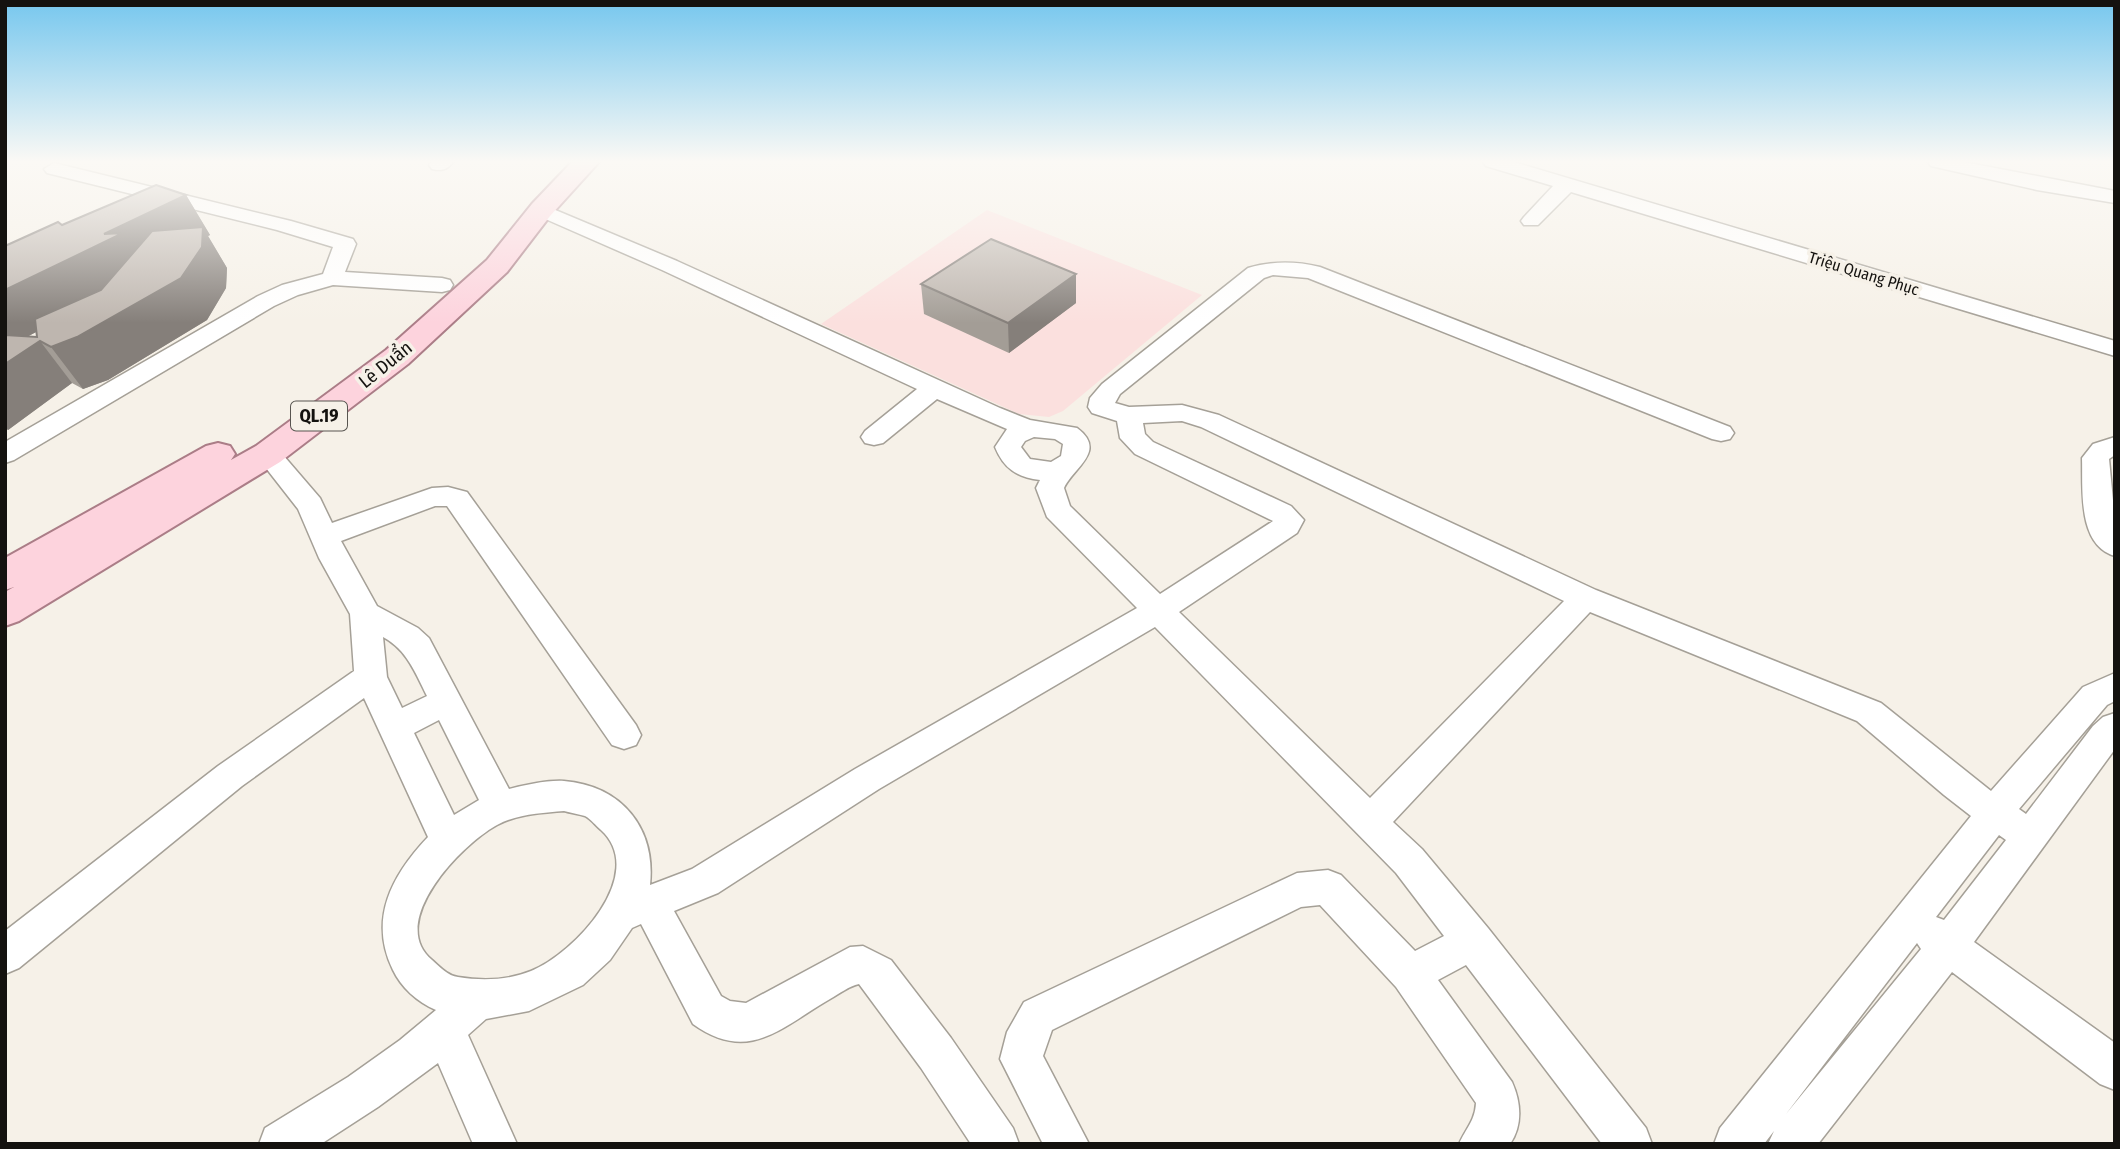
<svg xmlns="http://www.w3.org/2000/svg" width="2120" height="1149" font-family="'Fira Sans Condensed',sans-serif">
<rect width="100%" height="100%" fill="#f6f1e8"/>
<polygon fill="#fbe0de" points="987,210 1202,295 1063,411 1049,417 1019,414 821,324"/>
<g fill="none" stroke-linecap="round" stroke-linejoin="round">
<defs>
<g id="minor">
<path d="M431,162H453C447,170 441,171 432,169L429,165Z"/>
<polygon points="1483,162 1514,162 2115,341 2115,356 1571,192 1538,225 1524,225 1521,221 1524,217 1553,186 1486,166"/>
<polygon points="1928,162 1964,162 2115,191 2115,203 2037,190 1931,166"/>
<polygon points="54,163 291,221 353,239 356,244 345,272 442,278 450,280 453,285 450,290 442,292 333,285 298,295 274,306 14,460 5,463 5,442 258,296 282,285 323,274 333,247 277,230 47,173 44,169"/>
<path d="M541,204L677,261L1000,408L1030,420L1077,428C1108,451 1073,468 1064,488L1070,506L1160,594L1273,521L1135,454L1120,438L1117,421L1092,413L1088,407L1090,398L1102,384L1248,268C1272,261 1295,261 1320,267L1730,427L1734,433L1730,439L1721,441L1712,439L1308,278L1273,275L1264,278L1120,394L1115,403L1129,407L1182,405L1219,415L1596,590L1881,703L1991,791L2083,687L2115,673V701L2107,705L2019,809L2026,814L2093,726L2103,717L2115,713V749L1974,942L2115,1043V1090L2100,1084L1952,972L1818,1144H1768L1774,1131L1764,1144H1714L1720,1128L1971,816L1944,795L1857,721L1590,612L1393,822L1422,849L1488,928L1646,1128L1652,1144H1602L1466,965L1438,980L1512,1082C1521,1102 1523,1125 1510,1144H1459C1466,1128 1475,1121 1476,1103L1396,987L1320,905L1301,907L1052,1030L1043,1056L1089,1144H1043L1000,1059L1007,1032L1024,1002L1297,873L1328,870L1341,875L1415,951L1444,936L1396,873L1155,627L879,789L718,893L674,911L721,996L730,1001L746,1003L850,947L863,946L891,960L951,1038L1013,1128L1019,1144H971L921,1068L859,984C849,986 839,994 830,999C780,1028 749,1064 693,1024L641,924L632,928L610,960L583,985L529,1011L486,1019L468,1035L517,1144H473L438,1063L378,1107L321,1144H259L265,1128L348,1077L400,1040L436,1010C417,1002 401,987 393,970C368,919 392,875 428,837L364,698L242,786L19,968L5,974V931L218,766L354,671L350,614L319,558L298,509L255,454L259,448L268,445L277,448L320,498L332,523L432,488L448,487L467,492L636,725L641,735L636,745L624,749L612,745L447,506H435L341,541L377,606L418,628L429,638L509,789C526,785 547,780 564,781C622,786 656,828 650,885L692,869L855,769L1137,608L1047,517L1036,488L1040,480C1017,477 1004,469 995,447L1007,429L937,399L883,443L874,445L865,443L861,437L865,431L917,389L662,270L534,214L531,210L534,206ZM1182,421L1201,427L1564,601L1370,798L1179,612L1297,533L1304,520L1291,506L1153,442L1145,434L1143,423ZM1034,437L1055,439L1063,444L1061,456L1051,462L1030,459L1021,447L1025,441ZM383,637C407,650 415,672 427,696L402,708L387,677ZM439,720L479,800L454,815L414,733ZM564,811C571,813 578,814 585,816C591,819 596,826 601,830C649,874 574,954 531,971C509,980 482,981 458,977C448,976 440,967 432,960C386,922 462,844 497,825C517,814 542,813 564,811ZM1999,835L2006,840L1944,920L1936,917ZM1917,943L1921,949L1786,1114Z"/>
<path d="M2115,437V455L2109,459L2115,521V556C2077,545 2083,489 2082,458L2093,444Z"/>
</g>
<polygon id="major" points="572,162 599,162 550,216 507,272 408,364 280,462 19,621 5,626 5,592 14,587 5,590 5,558 206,446 218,443 230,446 235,454 231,460 256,446 386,350 487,260 532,204"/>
</defs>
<use href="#minor" stroke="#a5a097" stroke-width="3"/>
<use href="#major" stroke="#ab7d87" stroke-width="4"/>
<use href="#minor" fill="#fff" fill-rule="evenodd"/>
<use href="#major" fill="#fdd3dd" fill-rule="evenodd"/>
</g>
<g fill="#a39d96" fill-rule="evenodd">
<path d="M186,195L210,235L208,236L227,268L226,288L207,320L108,380L83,389L72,383L8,430L5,428V246L62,225ZM36,332L37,337H27Z"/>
<polygon points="921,284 1076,303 1009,353 924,314"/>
</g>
<g fill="#857f7a">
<polygon points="186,195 210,235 208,236 227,268 226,288 207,320 108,380 83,389 51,347 149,274 5,348 5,290 104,234"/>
<polygon points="1076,274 1076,303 1009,353 1008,323"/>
<polygon points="40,341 72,383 8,430 5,426 5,364"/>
</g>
<g fill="#beb6af" stroke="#857f7a" stroke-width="2">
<polygon points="156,185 186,195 104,234 123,233 5,290 5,246 58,222 62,225"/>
<polygon points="203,227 202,247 181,278 77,337 51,347 40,341 5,364 5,335 37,337 35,319 101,290 152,231"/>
<polygon points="991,239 1076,274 1008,323 921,284"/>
</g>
<linearGradient id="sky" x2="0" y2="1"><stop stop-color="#76c7ee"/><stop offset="0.5" stop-color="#fbf9f5"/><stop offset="1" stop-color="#fbf9f5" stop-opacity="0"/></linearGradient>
<rect width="2120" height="323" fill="url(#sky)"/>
<g text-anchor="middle" stroke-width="7" stroke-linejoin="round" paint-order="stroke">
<g font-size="16" fill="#14120f" stroke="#f6f1e8">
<text transform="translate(1864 273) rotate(17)" y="6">Triệu Quang Phục</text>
</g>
<rect fill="#f6f1e8" stroke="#585550" stroke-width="2" x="291" y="401.5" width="56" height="29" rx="5"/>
<g font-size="18" font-weight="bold" fill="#14120f">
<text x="319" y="422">QL.19</text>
</g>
<g font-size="19" fill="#14120f" stroke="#f6f1e8">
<text transform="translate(385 364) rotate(-39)" y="7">Lê Duẩn</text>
</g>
</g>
<rect width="2120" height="1149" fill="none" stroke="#14120f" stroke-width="14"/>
</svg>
